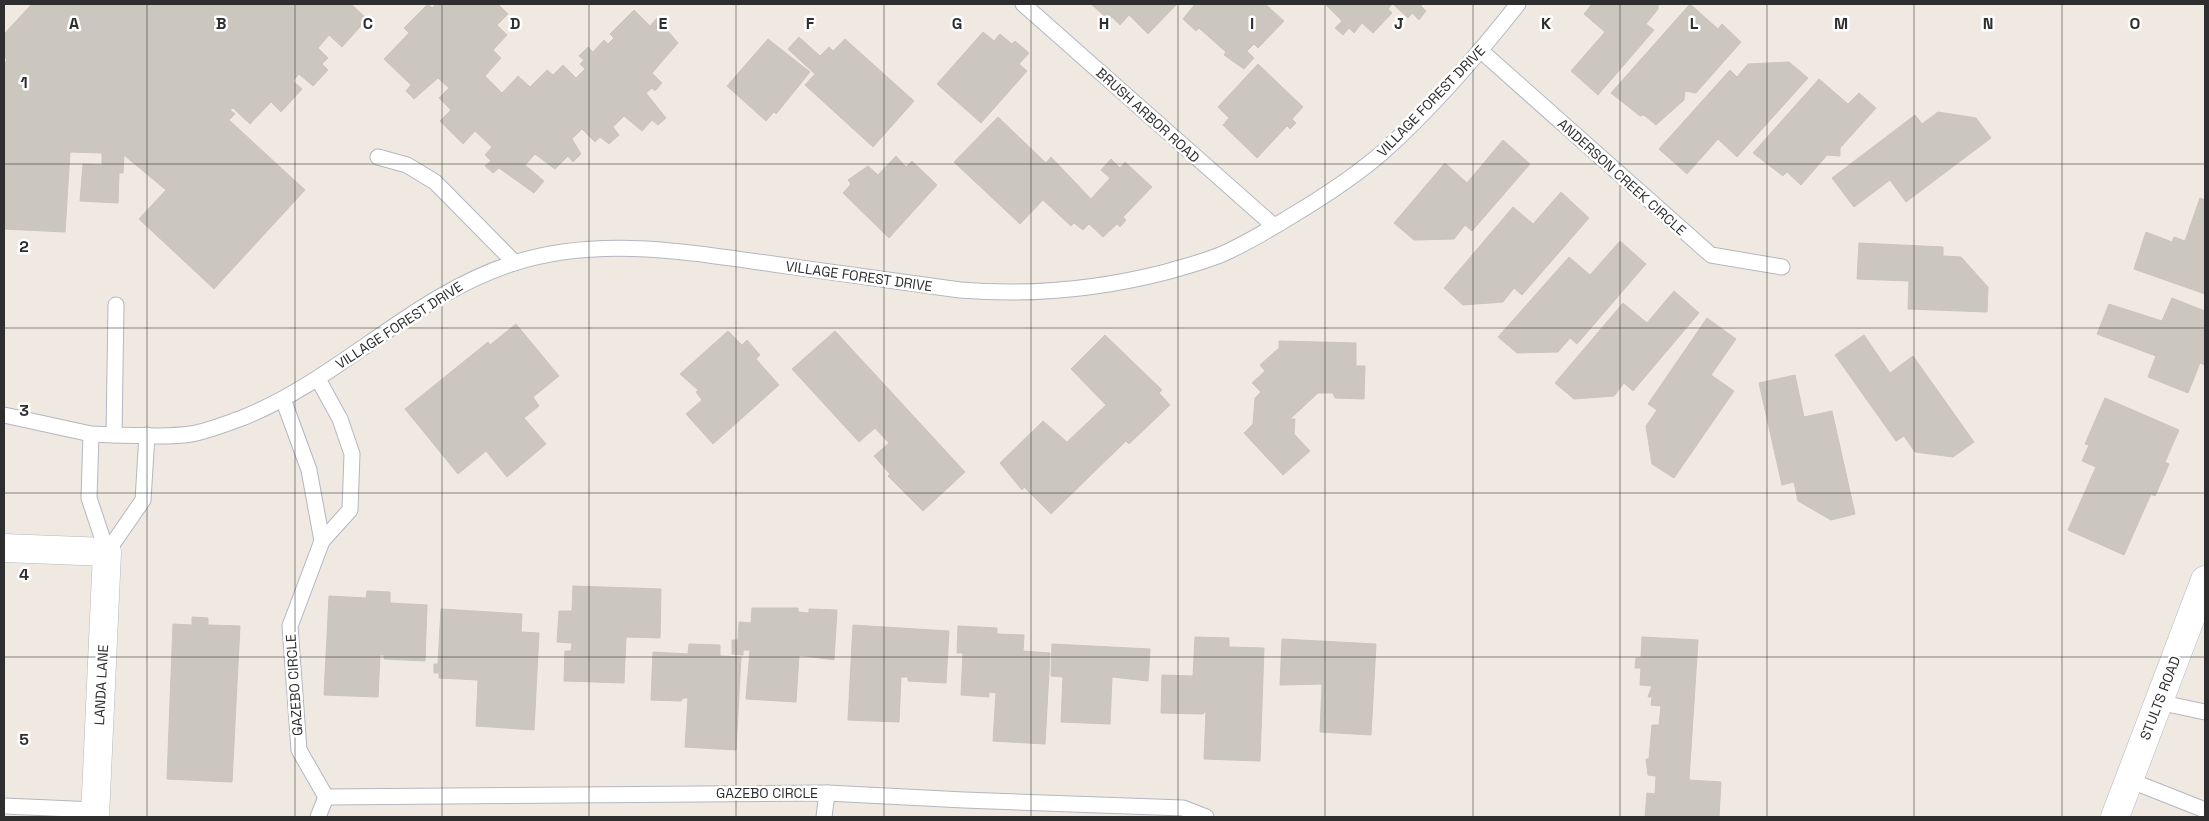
<svg xmlns="http://www.w3.org/2000/svg" width="2209" height="821" font-family="'Space Grotesk',sans-serif">
<rect width="100%" height="100%" fill="#efe9e1"/>
<g fill="#cbc7bf" stroke="#cbc5ba">
<polygon points="32,4 351,4 367,19 342,47 329,35 318,48 328,58 322,64 328,70 313,86 299,74 293,81 302,89 281,112 271,102 250,124 233,108 230,110 235,114 229,120 305,190 214,289 139,219 166,190 124,155 123,173 119,173 118,203 80,201 83,164 102,165 102,153 70,152 65,232 4,229 4,64 7,60 4,57 4,34"/>
<polygon points="428,4 432,8 436,4 498,4 508,14 497,25 507,35 493,50 501,58 485,76 502,93 518,76 530,87 547,70 553,75 563,65 576,78 585,69 580,64 584,60 579,56 588,47 593,52 604,40 608,44 614,38 610,34 634,10 650,26 657,18 678,43 652,73 662,83 655,91 652,88 646,93 666,118 658,125 652,120 642,131 624,116 613,127 619,135 609,144 600,137 595,142 582,129 572,139 581,154 573,162 568,156 555,169 535,154 525,165 544,181 534,193 499,168 493,173 485,166 491,161 485,155 492,147 475,131 463,144 440,121 451,110 439,98 449,88 438,78 414,99 406,91 411,85 384,59 409,33 404,28"/>
<polygon points="1091,4 1177,4 1148,34 1129,15 1120,25 1112,17 1109,20"/>
<polygon points="1195,4 1265,4 1284,21 1258,48 1254,44 1247,51 1254,58 1244,69 1224,55 1226,52 1199,28 1196,31 1183,19"/>
<polygon points="1325,4 1392,4 1388,9 1392,13 1373,33 1362,23 1354,33 1349,28 1343,35 1335,28 1342,21"/>
<polygon points="1393,4 1423,4 1421,6 1426,11 1419,20 1412,13 1408,18"/>
<polygon points="1592,4 1658,4 1658,9 1646,24 1654,30 1598,95 1571,71 1605,32 1584,14"/>
<polygon points="1690,4 1718,29 1722,24 1741,42 1696,93 1685,91 1684,100 1656,125 1644,115 1640,116 1611,93"/>
<polygon points="983,32 994,41 1000,34 1012,44 1015,41 1029,53 1019,64 1027,71 981,123 937,84"/>
<polygon points="799,37 820,56 829,47 833,51 845,39 914,101 873,147 805,85 815,74 788,49"/>
<polygon points="768,39 810,72 776,114 774,112 766,121 727,86"/>
<polygon points="1789,62 1808,78 1737,157 1718,139 1687,174 1659,149 1730,70 1737,77 1748,64"/>
<polygon points="1258,64 1303,107 1292,119 1296,123 1290,129 1287,126 1257,158 1223,125 1229,118 1218,107"/>
<polygon points="1819,79 1848,104 1859,93 1876,108 1840,148 1840,156 1827,155 1801,185 1787,172 1783,176 1753,153"/>
<polygon points="1938,112 1976,118 1991,138 1906,202 1890,180 1854,207 1832,178 1915,115 1922,124"/>
<polygon points="998,117 1046,163 1051,157 1091,199 1110,178 1101,170 1111,159 1120,168 1125,162 1152,187 1123,217 1126,220 1120,227 1117,224 1103,237 1089,224 1083,230 1074,223 1071,226 1043,200 1020,224 954,162"/>
<polygon points="1503,140 1530,164 1472,231 1465,225 1454,239 1414,240 1394,223 1445,163 1467,183"/>
<polygon points="896,156 906,167 912,161 937,185 889,238 843,193 851,184 848,180 868,166 878,175"/>
<polygon points="1561,192 1589,218 1522,295 1514,288 1503,302 1463,305 1444,288 1513,207 1533,224"/>
<polygon points="2200,198 2205,200 2205,294 2134,269 2146,232 2172,242 2174,237 2185,241"/>
<polygon points="1620,241 1646,264 1577,344 1570,338 1558,352 1517,353 1498,337 1569,257 1590,275"/>
<polygon points="1859,243 1943,247 1943,256 1961,257 1988,287 1987,312 1908,309 1909,281 1857,279"/>
<polygon points="1674,291 1699,313 1633,391 1624,383 1614,396 1574,399 1555,383 1623,303 1647,323"/>
<polygon points="2172,298 2205,311 2205,365 2200,363 2188,393 2148,377 2156,356 2097,334 2109,304 2162,321"/>
<polygon points="1707,318 1736,339 1711,375 1734,391 1674,478 1652,464 1646,426 1657,410 1648,404"/>
<polygon points="516,324 559,376 533,397 539,406 524,418 546,444 507,477 486,451 458,474 405,409 488,342 490,345"/>
<polygon points="728,331 742,345 747,340 760,355 756,359 779,385 713,444 686,414 702,400 696,392 698,390 680,374"/>
<polygon points="835,331 965,472 923,511 888,476 890,474 874,456 889,443 875,428 859,442 792,369"/>
<polygon points="1105,335 1162,390 1159,393 1170,405 1129,444 1126,441 1051,514 1024,487 1022,490 1000,463 1043,421 1067,442 1106,405 1071,369"/>
<polygon points="1864,335 1890,373 1913,356 1974,442 1953,457 1915,452 1904,436 1896,441 1835,355"/>
<polygon points="1279,341 1356,343 1356,366 1365,366 1364,399 1335,398 1333,393 1318,393 1290,419 1295,419 1294,434 1310,451 1283,475 1244,433 1253,424 1255,398 1261,392 1252,383 1265,371 1260,365 1279,348"/>
<polygon points="1795,375 1804,417 1832,411 1855,514 1831,520 1798,501 1794,482 1782,485 1759,383"/>
<polygon points="2105,398 2179,430 2165,462 2169,464 2155,496 2151,494 2124,555 2068,530 2096,467 2082,461 2089,445 2085,444"/>
<polygon points="573,586 661,589 660,638 626,637 624,683 564,681 565,651 571,651 572,643 557,642 559,611 572,611"/>
<polygon points="367,591 390,592 390,603 427,605 425,661 384,659 384,655 380,655 378,697 324,695 329,596 366,598"/>
<polygon points="752,608 798,608 798,612 809,613 809,609 837,610 834,660 799,655 796,702 746,699 750,650 743,650 743,655 732,654 732,640 738,640 739,622 751,623"/>
<polygon points="441,609 522,614 521,632 539,633 534,730 476,726 478,680 439,678 439,673 434,673 434,664 438,664"/>
<polygon points="192,617 208,618 208,625 240,626 232,782 167,779 173,624 192,625"/>
<polygon points="853,625 949,631 946,683 908,681 908,677 901,677 899,722 848,720"/>
<polygon points="958,626 997,628 997,634 1024,635 1023,651 1050,653 1045,744 993,741 996,693 989,692 989,697 961,695 963,653 957,653"/>
<polygon points="1195,637 1229,638 1229,647 1264,648 1260,761 1204,759 1206,711 1203,714 1161,713 1162,675 1193,676"/>
<polygon points="1642,637 1698,640 1689,780 1721,782 1719,817 1645,817 1647,793 1655,794 1656,776 1648,775 1646,759 1649,759 1652,725 1659,725 1661,706 1651,705 1652,697 1648,697 1652,686 1640,685 1641,668 1635,668 1636,658 1641,658"/>
<polygon points="1282,639 1376,644 1371,735 1320,732 1322,684 1280,685"/>
<polygon points="689,644 720,645 720,656 741,657 736,750 685,747 688,698 683,698 681,701 651,700 653,652 688,654"/>
<polygon points="1052,644 1150,649 1148,681 1112,677 1110,724 1061,722 1063,677 1051,676"/>
</g>
<g fill="none" stroke-linecap="round" stroke-linejoin="round">
<defs>
<g id="lane">
<polyline points="1023,4 1274,226"/>
<polyline points="1480,50 1711,255 1782,267"/>
<polyline points="378,157 407,165 435,182 515,263"/>
<polyline points="318,379 340,419 352,454 350,510 322,541 290,626 299,750 326,797 318,817"/>
<polyline points="283,399 309,470 322,541"/>
<polyline points="4,415 91,434 114,435 116,305"/>
<polyline points="91,434 89,498 107,552"/>
<path d="M114,435C140,435 165,438 191,434C208,431 225,424 242,418C340,379 413,295 514,263C599,236 687,252 773,264C835,273 897,281 960,290C1031,296 1096,290 1166,272C1186,266 1208,261 1227,252C1250,241 1272,228 1293,215C1325,196 1355,176 1383,152C1432,108 1477,56 1518,4"/>
<polyline points="107,552 143,500 147,435"/>
<polyline points="2158,702 2205,712"/>
<polyline points="2129,780 2205,810"/>
<polyline points="326,797 827,793 964,800 1183,808 1206,817"/>
<polyline points="4,806 96,810"/>
<polyline points="824,817 827,793"/>
</g>
<polyline id="street" points="4,548 107,552 95,817"/>
<polyline id="secondary" points="2115,817 2205,580"/>
</defs>
<use href="#lane" stroke="#b4b7c1" stroke-width="17"/>
<use href="#street" stroke="#b4b7c1" stroke-width="29"/>
<use href="#secondary" stroke="#b4b7c1" stroke-width="29"/>
<use href="#lane" stroke="#fff" stroke-width="15"/>
<use href="#street" stroke="#fff" stroke-width="28"/>
<use href="#secondary" stroke="#fff" stroke-width="28"/>
</g>
<path fill="none" stroke="#2e2e2e" stroke-width="1" stroke-opacity="0.55" d="M147,4V817M295,4V817M442,4V817M589,4V817M736,4V817M884,4V817M1031,4V817M1178,4V817M1325,4V817M1473,4V817M1620,4V817M1767,4V817M1914,4V817M2062,4V817M4,164H2205M4,328H2205M4,493H2205M4,657H2205"/>
<g text-anchor="middle" stroke-width="5" stroke-linejoin="round" paint-order="stroke">
<g font-size="14" fill="#2e2e2e" stroke="#fff">
<text transform="translate(1431 101) rotate(-46)" y="5">VILLAGE FOREST DRIVE</text>
<text transform="translate(1148 115) rotate(42)" y="5">BRUSH ARBOR ROAD</text>
<text transform="translate(1622 177) rotate(42)" y="5">ANDERSON CREEK CIRCLE</text>
<text transform="translate(859 276) rotate(8)" y="5">VILLAGE FOREST DRIVE</text>
<text transform="translate(399 325) rotate(-33)" y="5">VILLAGE FOREST DRIVE</text>
<text transform="translate(101 685) rotate(-87)" y="5">LANDA LANE</text>
<text transform="translate(294 685) rotate(-94)" y="5">GAZEBO CIRCLE</text>
<text transform="translate(2160 698) rotate(-69)" y="5">STULTS ROAD</text>
<text x="767" y="798">GAZEBO CIRCLE</text>
</g>
</g>
<g font-size="16" text-anchor="middle" font-weight="bold" fill="#2e2e2e" stroke="#fff" stroke-width="5" stroke-linejoin="round" paint-order="stroke">
<text x="74" y="29">A</text>
<text x="221" y="29">B</text>
<text x="368" y="29">C</text>
<text x="515" y="29">D</text>
<text x="663" y="29">E</text>
<text x="810" y="29">F</text>
<text x="957" y="29">G</text>
<text x="1104" y="29">H</text>
<text x="1252" y="29">I</text>
<text x="1399" y="29">J</text>
<text x="1546" y="29">K</text>
<text x="1694" y="29">L</text>
<text x="1841" y="29">M</text>
<text x="1988" y="29">N</text>
<text x="2135" y="29">O</text>
<text x="24" y="88">1</text>
<text x="24" y="252">2</text>
<text x="24" y="416">3</text>
<text x="24" y="580">4</text>
<text x="24" y="745">5</text>
</g>
<rect width="2209" height="821" fill="none" stroke="#2e2e2e" stroke-width="10"/>
</svg>
